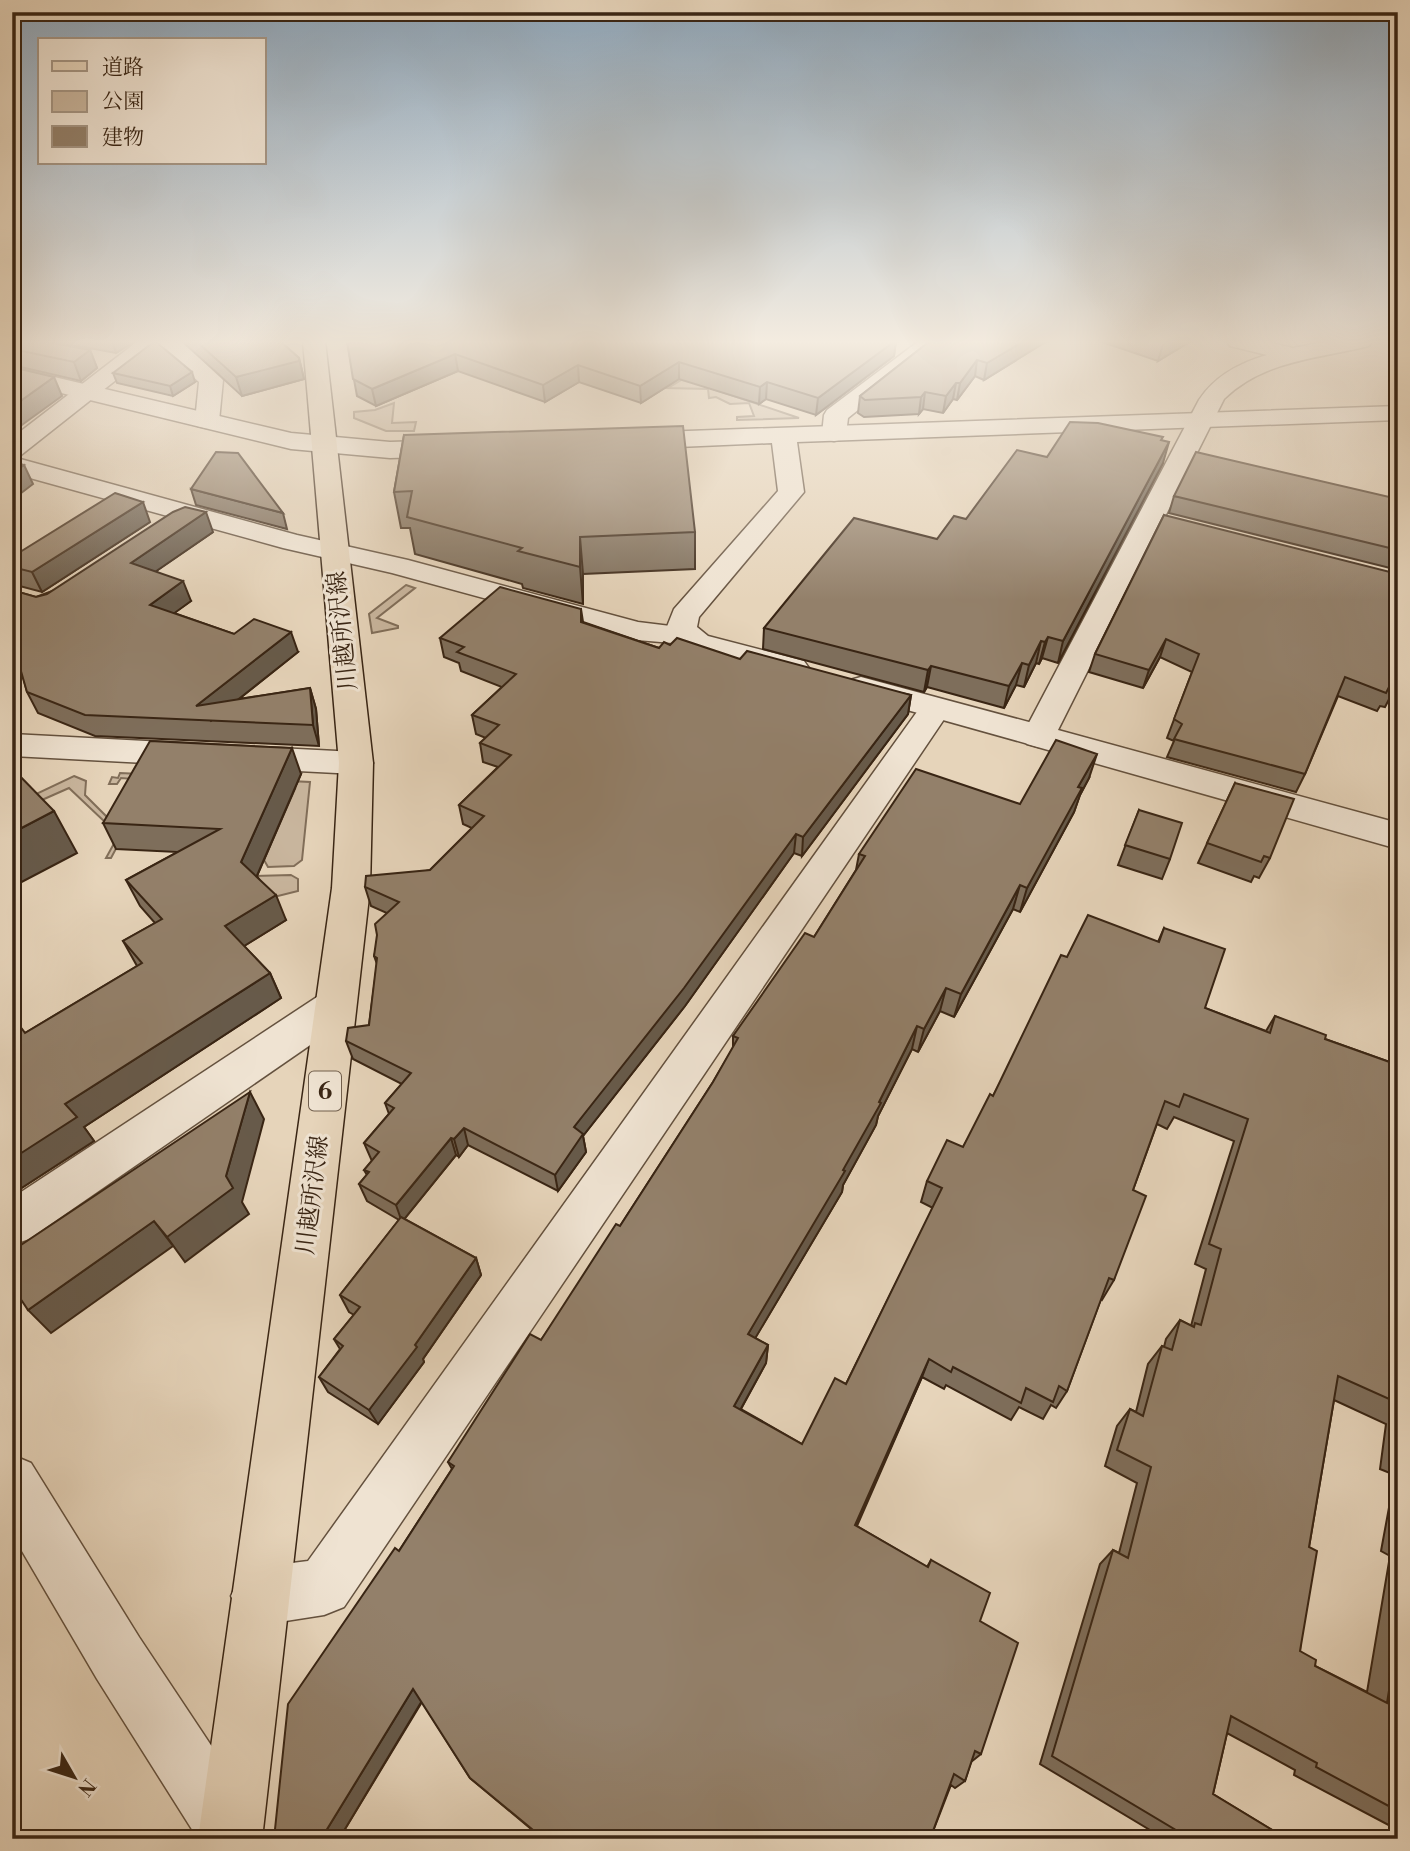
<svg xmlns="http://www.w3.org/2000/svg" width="1410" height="1851" font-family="'Libre Bodoni','Noto Serif JP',serif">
<rect width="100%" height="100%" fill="#e6d4ba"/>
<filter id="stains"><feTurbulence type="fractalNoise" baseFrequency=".00286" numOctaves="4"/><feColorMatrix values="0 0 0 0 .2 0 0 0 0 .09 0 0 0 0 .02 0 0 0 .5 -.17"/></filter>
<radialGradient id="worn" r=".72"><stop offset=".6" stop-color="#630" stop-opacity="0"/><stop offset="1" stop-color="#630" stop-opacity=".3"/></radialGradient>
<g fill="#c9b69e" stroke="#816e59" stroke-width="2">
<polygon points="683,379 799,418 737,420 737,417 754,416 749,403 730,404 716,397 709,398 708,389 668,388"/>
<polygon points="394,403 392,423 416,422 414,431 386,431 354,418 354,412 375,410"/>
<polygon points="406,585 415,588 377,618 398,626 398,628 372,633 369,614"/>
<polygon points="120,773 310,782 302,860 294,866 268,867 264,860 295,789 151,783 111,858 106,858 148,782 146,780 121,778 117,784 109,784 112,777 118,778"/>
<polygon points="74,776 86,781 85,795 111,821 107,824 69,788 17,811 15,804"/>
<polygon points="291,875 298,879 298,891 274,897 182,878"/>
</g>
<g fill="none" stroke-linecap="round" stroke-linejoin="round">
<defs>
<g id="minor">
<polygon points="138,341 180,341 219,375 223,380 219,421 216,426 207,428 198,426 195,421 199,382 159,346 21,455 13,457 297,535 408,560 638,622 695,629 699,635 695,641 684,644 637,640 392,573 283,548 12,473 12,438"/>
<polygon points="919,341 944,341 848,418 846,434 843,439 834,441 825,439 822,434 824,415 827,410"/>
<path d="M1227,341H1264L1293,348L1330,341H1372L1369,346C1317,359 1264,360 1224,399L1058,730L1398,823V849L1027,744L1022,736L1199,400C1215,376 1239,363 1267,355L1230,346Z"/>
<polygon points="935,699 946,702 951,709 344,1607 324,1615 260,1625 240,1616 231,1596 240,1576 260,1567 308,1561 924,702"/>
<polygon points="12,734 356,752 368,755 373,763 368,771 356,774 12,756"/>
<polygon points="334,991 348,995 354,1007 348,1019 29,1239 12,1245 12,1198 320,995"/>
<polygon points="12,1455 31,1463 139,1637 254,1810 263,1833 261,1839 198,1839 97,1679 12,1534"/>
</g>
<g id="tertiary">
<polygon points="12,367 291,433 390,442 453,440 462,443 466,448 462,453 453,456 390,458 291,449 12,381"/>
<polygon points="1398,406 1398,420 797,442 804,492 699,617 697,627 708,636 804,661 809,668 804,675 793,678 686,650 666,629 674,609 778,491 772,443 632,449 623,446 619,441 623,436 632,433"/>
<polygon points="861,677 1051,728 1056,736 1051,744 1039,747 850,694 845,687 850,680"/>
</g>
<polygon id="primary" points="303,341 325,341 373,763 370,888 262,1839 198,1839 332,888 339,763"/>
</defs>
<use href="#minor" stroke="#64513e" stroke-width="3"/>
<use href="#tertiary" stroke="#64513e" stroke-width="3"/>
<use href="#primary" stroke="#392514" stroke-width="3"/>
<use href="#minor" fill="#efe3d2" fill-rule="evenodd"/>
<use href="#tertiary" fill="#efe3d2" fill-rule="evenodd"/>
<use href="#primary" fill="#e6d4ba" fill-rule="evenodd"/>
</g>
<g fill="#7e6e5b" stroke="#392514" stroke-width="2" fill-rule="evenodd">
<polygon points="12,341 90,350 97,368 81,381 12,365"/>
<polygon points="51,341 135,341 116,353"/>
<polygon points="182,341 280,341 299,358 304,379 242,396"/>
<polygon points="347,341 896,341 894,356 816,415 766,399 759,404 679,379 641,403 579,382 545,402 458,371 376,406 357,396"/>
<polygon points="930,341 1047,341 984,380 975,376 957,400 953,399 943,413 923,409 919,414 864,417 858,413 860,396"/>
<polygon points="1099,341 1191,341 1158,361"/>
<polygon points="113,373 195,382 173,396 117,383"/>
<polygon points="404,435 695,532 695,569 583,574 583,604 523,588 522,584 415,554 410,528 401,528 394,492"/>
<polygon points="1162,441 1163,463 1058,663 1042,658 1039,664 1036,663 1024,687 1016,685 1004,708 927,687 924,692 763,649 764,628 937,539 966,519 1047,457"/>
<polygon points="191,489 283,513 287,529 196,505"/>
<polygon points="1174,496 1398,499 1398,570 1169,513"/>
<polygon points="1164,515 1398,682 1385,707 1380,706 1377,711 1338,696 1305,774 1296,792 1167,757 1174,741 1167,738 1192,672 1160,657 1143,688 1089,672 1095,654"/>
<polygon points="150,522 42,592 12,584 12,557"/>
<polygon points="213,532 156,571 191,601 174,613 234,634 298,652 239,699 310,688 316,709 319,746 95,736 38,713 27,692 23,677 12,684 12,590 36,597"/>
<polygon points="581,609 583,622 659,648 670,645 911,695 908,714 802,856 794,853 685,1006 583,1136 586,1152 558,1191 468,1145 459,1157 456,1155 404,1219 476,1258 481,1275 423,1359 424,1362 378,1424 328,1392 319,1377 340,1349 334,1339 354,1315 349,1312 340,1295 399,1220 367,1201 359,1184 367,1175 364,1170 372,1161 364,1143 389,1114 385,1103 402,1084 353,1059 346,1041 369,1025 377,964 374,956 387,913 371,906 365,887 430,870 472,828 463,824 459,805 498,767 483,762 480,743 486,738 476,734 472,715 502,687 461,671 459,663 444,657 440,638"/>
<polygon points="301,774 257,876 286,920 244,946 270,973 281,998 84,1127 94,1141 20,1189 12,1180 12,1019 25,1033 137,966 123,941 155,923 140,906 126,880 178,852 116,849 103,823"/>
<path d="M1089,778L1080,795L1074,812L1020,912L1013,909L954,1017L940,1011L918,1052L912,1049L878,1116L876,1125L843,1185L842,1192L755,1338L768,1345L766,1363L741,1409L802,1444L846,1384L933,1208L921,1202L927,1181L963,1147L993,1096L1067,957L1158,942L1164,928L1205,1008L1266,1031L1275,1016L1325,1039L1398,1065V1830L1294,1775L1295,1770L1227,1733L1213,1794L1287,1839H1165L1040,1764L1100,1564L1113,1550L1119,1553L1137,1483L1105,1466L1117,1426L1130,1409L1136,1412L1148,1364L1162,1346L1164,1347L1166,1339L1180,1320L1191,1326L1206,1269L1195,1264L1234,1141L1174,1117L1167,1129L1157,1124L1133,1190L1114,1280L1102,1300L1101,1299L1067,1391L1056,1408L1051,1405L1043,1419L1019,1407L1011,1420L946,1385L944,1389L922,1377L857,1526L927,1567L931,1560L980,1621L981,1754L971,1762L965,1781L955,1788L951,1785L930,1839H543L470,1778L422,1702L339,1839L399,1551L452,1469L448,1462L541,1340L620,1226L713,1082L733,1048V1036L814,937L856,870L859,854L1020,804ZM1334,1400L1386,1424L1380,1469L1395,1475L1381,1551L1390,1556L1367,1692L1315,1666L1300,1651L1309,1547Z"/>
<polygon points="1235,783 1270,858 1259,878 1254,876 1251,882 1198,863"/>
<polygon points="1139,810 1170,859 1162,879 1118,865"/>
</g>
<g fill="#675a4a" stroke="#392514" stroke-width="2">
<polygon points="112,341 135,341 116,353"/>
<polygon points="895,341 896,341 894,356 816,415 818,398"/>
<polygon points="1024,341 1047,341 984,380 987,363"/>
<polygon points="1169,341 1191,341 1158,361 1163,344"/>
<polygon points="90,350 97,368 81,381 74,362"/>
<polygon points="455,354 458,371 376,406 372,389"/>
<polygon points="299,358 304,379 242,396 236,377"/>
<polygon points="977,360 975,376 957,400 960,383"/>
<polygon points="679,362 679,379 641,403 640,386"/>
<polygon points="578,365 579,382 545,402 543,385"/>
<polygon points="192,372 195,382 173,396 170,386"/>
<polygon points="54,377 62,396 12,432 12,407"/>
<polygon points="767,382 766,399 759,404 760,387"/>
<polygon points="956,383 953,399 943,413 946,396"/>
<polygon points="925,392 923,409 919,414 921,397"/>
<polygon points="1169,442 1163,463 1058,663 1063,641"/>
<polygon points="18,460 21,467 24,465 33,484 12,500 12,473 14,462"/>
<polygon points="143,502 150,522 42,592 32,572"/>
<polygon points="206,512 213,532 139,583 131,563"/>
<polygon points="580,537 583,574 583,604 580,567"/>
<polygon points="183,581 191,601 158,625 150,605"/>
<polygon points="291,632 298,652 211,721 196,706"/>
<polygon points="1048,637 1042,658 1039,664 1045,642"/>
<polygon points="1166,639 1160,657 1143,688 1149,670"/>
<polygon points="1041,641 1036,663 1024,687 1029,665"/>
<polygon points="16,654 27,674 12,684 12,656"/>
<polygon points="1022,663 1016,685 1004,708 1009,686"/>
<polygon points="931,666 927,687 924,692 928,670"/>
<polygon points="310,688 316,709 319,746 313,725"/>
<polygon points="911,695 908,714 802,856 803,837"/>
<polygon points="292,748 301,774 252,887 241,862"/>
<polygon points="1097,754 1089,778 1080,795 1074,812 1020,912 1027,888 1078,787"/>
<polygon points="54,811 77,853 12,887 12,833"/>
<polygon points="796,834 794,853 685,1006 583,1136 586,1152 558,1191 555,1175 574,1127"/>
<polygon points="1020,885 1013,909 954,1017 961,994"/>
<polygon points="276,895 286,920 236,951 225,926"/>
<polygon points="270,973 281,998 84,1127 94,1141 20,1189 12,1180 12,1159 65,1104"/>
<polygon points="946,988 940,1011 918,1052 924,1029"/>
<polygon points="917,1026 912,1049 878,1116 876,1125 843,1185 842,1192 747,1352 748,1334 879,1102"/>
<polygon points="250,1092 264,1119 242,1202 249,1214 185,1262 167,1237 226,1176"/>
<polygon points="464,1128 468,1145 459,1157 454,1139"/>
<polygon points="451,1138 456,1155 402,1222 396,1205"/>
<polygon points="154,1221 173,1246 51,1333 28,1310"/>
<polygon points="476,1258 481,1275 423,1359 424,1362 378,1424 369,1410"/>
<polygon points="768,1345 766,1363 733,1423 734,1406"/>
<polygon points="929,1359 922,1377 850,1539 855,1525"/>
<polygon points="413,1689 423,1699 339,1839 321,1839"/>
</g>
<g fill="#93806a" stroke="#392514" stroke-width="2">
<polygon points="12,341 44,341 90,350 74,362 12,349"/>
<polygon points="155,341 192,372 170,386 113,373"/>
<polygon points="196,341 280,341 299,358 299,361 236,377"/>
<polygon points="347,341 895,341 818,398 767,382 760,387 679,362 640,386 578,365 543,385 455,354 372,389 353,379"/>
<polygon points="930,341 1024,341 987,363 977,360 960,383 956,383 946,396 925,392 921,397 865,400 860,396"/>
<polygon points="1153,341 1169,341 1163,344"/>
<polygon points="12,367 54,377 12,407"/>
<polygon points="1070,422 1098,423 1163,437 1161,440 1169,442 1063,641 1048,637 1045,642 1041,641 1029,665 1022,663 1009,686 931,666 928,670 764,628 854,518 937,539 954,516 966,519 1017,450 1047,457"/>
<polygon points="683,426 695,532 580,537 580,567 518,551 522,548 407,517 412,491 394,492 404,435"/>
<polygon points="216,452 238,453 283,513 191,489"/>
<polygon points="1196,452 1398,499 1398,550 1174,496"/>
<polygon points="12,458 18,460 14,462 24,465 12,473"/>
<polygon points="115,493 143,502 32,572 12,567 12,557"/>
<polygon points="185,507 206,512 131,563 183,581 150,605 234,634 254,619 291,632 196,706 310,688 313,725 85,715 27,692 16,654 12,656 12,590 36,597 47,594 173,512"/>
<polygon points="1164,515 1398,574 1398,682 1394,689 1389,687 1386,693 1345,677 1305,774 1174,739 1182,724 1174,719 1199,654 1166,639 1149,670 1095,654"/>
<polygon points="500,587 581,609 581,622 659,648 664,642 670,645 677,638 740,659 747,651 911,695 803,837 796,834 684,988 574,1127 583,1134 555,1175 464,1128 454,1139 451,1138 396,1205 359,1184 369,1172 364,1170 379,1152 364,1143 394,1108 385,1103 411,1073 346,1041 348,1028 369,1025 377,958 374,956 377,935 375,924 399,902 365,887 366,876 430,870 484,816 459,805 511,755 480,743 499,725 472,715 516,674 457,652 464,647 440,638"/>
<polygon points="1056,740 1097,754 1078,787 1082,788 1027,888 1020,885 961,994 946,988 924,1029 917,1026 879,1102 881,1103 843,1170 845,1171 748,1334 768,1345 734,1406 802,1444 835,1378 846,1384 942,1188 927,1181 947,1140 963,1147 990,1094 993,1096 1061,955 1067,957 1088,915 1159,942 1164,928 1225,949 1205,1008 1270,1033 1275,1016 1326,1035 1325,1039 1398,1065 1398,1403 1338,1376 1309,1547 1317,1551 1300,1651 1316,1660 1315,1666 1387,1703 1398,1635 1398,1811 1316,1767 1317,1763 1231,1716 1213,1794 1287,1839 1191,1839 1052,1756 1113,1550 1128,1558 1151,1467 1117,1450 1130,1409 1143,1416 1162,1346 1172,1350 1180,1320 1194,1327 1195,1323 1201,1325 1221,1249 1209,1244 1248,1119 1184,1094 1179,1107 1165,1101 1133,1190 1146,1196 1114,1280 1109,1278 1067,1391 1059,1386 1053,1402 1026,1388 1021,1403 953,1367 951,1372 929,1359 855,1525 928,1567 931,1560 990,1593 980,1621 1018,1643 981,1754 975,1751 965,1781 954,1774 930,1839 544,1839 470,1778 413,1689 321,1839 274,1839 288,1704 395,1548 399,1551 454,1466 448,1462 530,1334 541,1340 616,1224 620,1226 713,1082 738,1038 733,1036 805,933 814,937 865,856 859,854 916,769 1020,804"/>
<polygon points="150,741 292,748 241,862 276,895 225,926 270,973 65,1104 77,1117 12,1159 12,1019 14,1018 25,1033 142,963 123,941 162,919 126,880 220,829 103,823"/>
<polygon points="12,768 54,811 12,833"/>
<polygon points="1235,783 1294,799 1270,858 1264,856 1261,862 1207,843"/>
<polygon points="1139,810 1182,823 1170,859 1125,845"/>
<polygon points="250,1092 226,1176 233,1188 167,1237 154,1221 28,1310 12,1286 12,1251"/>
<polygon points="401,1217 476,1258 415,1345 417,1347 369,1410 319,1377 343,1346 334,1339 360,1307 340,1295"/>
</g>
<linearGradient id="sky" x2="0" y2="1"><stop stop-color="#8fa9bf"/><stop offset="0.57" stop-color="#f4ece0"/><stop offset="1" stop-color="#f4ece0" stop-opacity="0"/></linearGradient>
<rect width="1410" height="600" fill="url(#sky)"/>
<g text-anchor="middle" stroke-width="6" stroke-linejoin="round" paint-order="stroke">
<rect fill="#efe3d2" stroke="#705e4d" stroke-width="2" x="309" y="1071.5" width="32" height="39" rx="5"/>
<g font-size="23" font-weight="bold" fill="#392514">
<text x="325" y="1099">6</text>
</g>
<g font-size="24" fill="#392514" stroke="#efe3d2">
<text transform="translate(342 631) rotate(-96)" y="8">川越所沢線</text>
<text transform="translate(312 1195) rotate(-83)" y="8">川越所沢線</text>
</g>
</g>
<rect width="1410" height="1851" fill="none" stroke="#e6d4ba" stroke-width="42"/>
<rect x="14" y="14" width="1382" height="1823" fill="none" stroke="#392514" stroke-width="3.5"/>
<rect x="21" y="21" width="1368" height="1809" fill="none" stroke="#392514" stroke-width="2"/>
<rect x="38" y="38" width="228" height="126" fill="#efe3d2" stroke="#a69786" stroke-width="2"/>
<rect x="52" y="61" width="35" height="10" fill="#e6d4ba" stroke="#a69786" stroke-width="2"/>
<text x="102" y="74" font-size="21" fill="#392514">道路</text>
<rect x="52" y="91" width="35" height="21" fill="#c9b69e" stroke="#a69786" stroke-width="2"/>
<text x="102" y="108" font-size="21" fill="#392514">公園</text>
<rect x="52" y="126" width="35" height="21" fill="#93806a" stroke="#a69786" stroke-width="2"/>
<text x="102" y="144" font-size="21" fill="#392514">建物</text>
<g transform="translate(74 1777) rotate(129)" stroke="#efe3d2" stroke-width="5" paint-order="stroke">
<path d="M0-5L12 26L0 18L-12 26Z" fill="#392514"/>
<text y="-10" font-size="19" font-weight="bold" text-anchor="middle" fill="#392514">N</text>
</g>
<rect width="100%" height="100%" filter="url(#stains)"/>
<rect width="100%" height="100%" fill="url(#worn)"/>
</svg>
